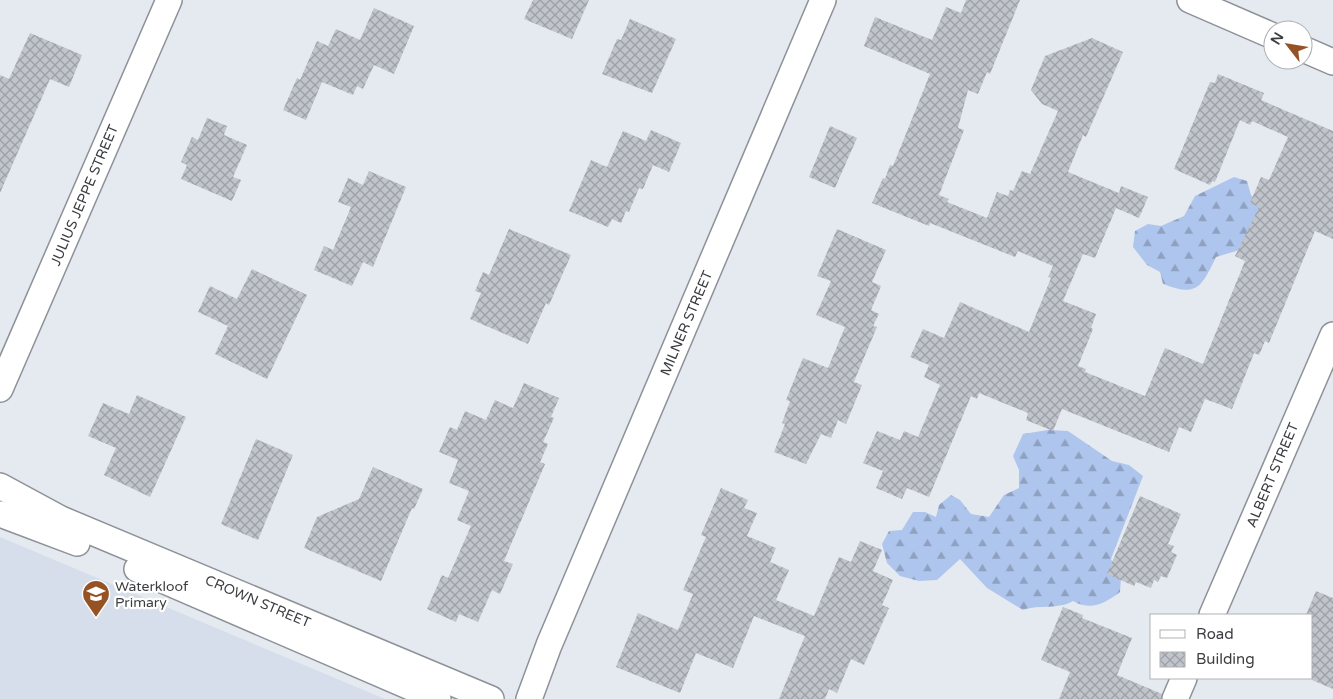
<svg xmlns="http://www.w3.org/2000/svg" width="1333" height="699" font-family="'Varela Round',sans-serif">
<defs>
<pattern id="forest-firs" width="22" height="20" patternUnits="userSpaceOnUse" patternTransform="scale(1.25)"><rect width="22" height="20" fill="#aec5ed"/><path d="M5 1l3.5 6h-7zM16 11l3.5 6h-7z" fill="#8fa1c1"/></pattern>
<pattern id="building-cross-hatch" width="8" height="8" patternUnits="userSpaceOnUse" patternTransform="scale(1.25)"><rect width="8" height="8" fill="#c0c4cb"/><path d="M0 0l8 8M0 8l8-8" fill="none" stroke="#9da0a6"/></pattern>
</defs>
<rect width="100%" height="100%" fill="#e5eaf1"/>
<polygon fill="#d6deec" points="0,537 385,699 0,699"/>
<g fill="url(#forest-firs)">
<path d="M1234,177L1247,181L1251,195L1271,217L1263,243L1216,257C1201,288 1197,297 1163,284L1160,272L1147,265L1133,247L1135,231L1148,224L1161,226L1184,216L1195,196Z"/>
<path d="M1048,430L1068,431L1112,461L1129,465L1143,476L1111,559L1121,577L1120,592C1104,604 1091,611 1073,601C1058,610 1040,604 1023,610L987,588L960,559L937,580L919,581L900,576L887,563L882,544L889,531L902,530L913,512H925L936,517L939,505L951,495L960,500L971,514L989,517L1004,495L1019,488V470L1013,456L1023,434Z"/>
</g>
<g fill="url(#building-cross-hatch)">
<polygon points="533,0 589,0 572,39 524,19"/>
<polygon points="966,0 1020,0 990,74 987,72 978,94 968,90 958,128 964,130 939,195 949,199 947,202 987,218 997,192 1008,196 1010,190 1013,191 1022,171 1030,174 1058,111 1042,104 1031,90 1045,56 1092,38 1123,52 1086,137 1083,135 1068,172 1119,193 1121,186 1148,197 1139,218 1116,208 1095,258 1083,254 1063,301 1096,314 1091,328 1093,329 1078,366 1086,369 1085,372 1145,396 1165,348 1203,364 1245,261 1235,256 1259,207 1250,203 1261,177 1269,180 1288,137 1252,121 1250,125 1240,120 1215,182 1212,181 1210,185 1174,169 1210,82 1215,83 1218,74 1264,93 1261,100 1333,131 1333,239 1315,231 1269,343 1265,341 1259,355 1254,353 1232,409 1205,399 1191,432 1179,427 1169,452 1062,409 1053,431 1026,420 1028,413 979,393 977,399 971,396 929,497 907,488 902,499 876,488 883,471 863,463 877,431 900,440 904,431 918,437 940,385 924,377 929,365 910,357 923,329 944,338 960,302 1029,332 1051,278 1048,277 1053,266 1018,251 1015,257 930,223 929,226 872,203 883,178 885,179 890,165 893,166 930,74 864,46 875,17 932,40 946,7 961,13"/>
<polygon points="374,8 414,26 394,74 374,65 363,89 357,86 353,95 322,82 306,120 283,110 297,78 300,80 317,41 328,46 336,29 360,40"/>
<polygon points="630,19 676,39 652,93 602,74 617,39 621,40"/>
<polygon points="30,33 82,55 69,87 50,79 0,193 0,75 9,79"/>
<polygon points="207,118 227,126 224,135 247,145 233,177 241,180 232,201 181,179 187,165 181,162 192,137 198,140"/>
<polygon points="830,126 857,138 835,188 809,177"/>
<polygon points="651,130 681,143 669,172 653,165 643,189 639,188 629,212 626,211 621,223 612,219 608,227 569,211 591,160 607,167 623,131 646,141"/>
<polygon points="369,171 406,187 373,267 363,262 352,286 314,270 324,246 333,250 351,207 338,202 348,178 363,185"/>
<polygon points="509,229 571,255 549,305 546,303 528,344 470,319 481,293 475,291 483,272 489,275"/>
<polygon points="837,229 886,250 872,282 881,286 871,310 879,314 873,326 877,327 855,379 854,382 862,385 846,424 838,420 831,438 821,434 806,464 774,452 785,424 782,423 790,401 786,400 803,358 828,368 845,327 816,315 831,281 817,276"/>
<polygon points="252,269 307,295 267,379 215,354 228,326 198,312 210,286 237,299"/>
<polygon points="524,383 559,398 551,417 554,418 543,442 548,444 540,462 545,464 504,561 513,564 500,594 492,590 478,622 459,614 456,622 427,609 442,575 448,578 471,526 457,520 469,491 449,483 458,460 439,452 450,427 457,430 465,411 486,420 495,400 513,408"/>
<polygon points="137,395 186,417 150,497 104,475 116,448 88,436 103,403 129,414"/>
<polygon points="256,439 293,455 258,540 221,524"/>
<polygon points="373,467 423,489 414,509 412,508 381,581 304,548 317,517 359,499"/>
<polygon points="721,488 748,500 744,508 757,513 747,536 776,548 770,562 789,570 776,600 814,616 839,557 851,562 860,541 882,550 873,571 893,580 882,605 889,608 864,665 851,659 837,693 829,689 825,699 779,699 805,636 754,616 733,668 696,653 680,693 616,667 638,613 678,630 693,594 683,590 706,537 701,535"/>
<polygon points="1140,496 1181,514 1168,544 1174,546 1171,552 1177,555 1167,578 1161,576 1158,582 1154,580 1151,588 1136,582 1134,586 1107,574"/>
<polygon points="1316,591 1333,598 1333,689 1312,680 1312,615 1306,615"/>
<polygon points="1063,607 1083,615 1082,618 1132,638 1117,675 1162,694 1161,699 1059,699 1070,672 1041,660"/>
</g>
<g fill="none" stroke-linecap="round" stroke-linejoin="round">
<defs>
<g id="minor">
<polyline points="1190,0 1273,36"/>
<polyline points="1303,49 1333,62"/>
<polyline points="0,389 169,0"/>
<polyline points="0,486 61,519 491,699"/>
<polyline points="0,514 77,543"/>
<polyline points="137,569 438,699"/>
<polyline points="1212,615 1333,335"/>
<polyline points="529,699 549,645 823,0"/>
<polyline points="1175,699 1184,678"/>
</g>
</defs>
<use href="#minor" stroke="#8d9198" stroke-width="28"/>
<use href="#minor" stroke="#fff" stroke-width="25"/>
</g>
<defs>
<symbol id="school-pin" viewBox="-11 -11 22 30"><path d="M0 17L-7.5 6A9.5 9.5 0 1 1 7.5 6Z" fill="#965224" stroke="#fff"/><path d="M0-5L7-2L0 1L-7-2ZM-4 1L0 2.5L4 1V4Q0 6-4 4Z" fill="#fff"/></symbol>
</defs>
<g fill-rule="evenodd">
<use href="#school-pin" x="80" y="578" width="32" height="43"/>
</g>
<g text-anchor="middle" stroke-width="4.5" stroke-linejoin="round" paint-order="stroke">
<g font-size="14" fill="#3b3d40" stroke="#fff">
<text transform="translate(84 195) rotate(-67)" y="5">JULIUS JEPPE STREET</text>
<text transform="translate(686 323) rotate(-67)" y="5">MILNER STREET</text>
<text transform="translate(1272 475) rotate(-67)" y="5">ALBERT STREET</text>
<text transform="translate(258 601) rotate(23)" y="5">CROWN STREET</text>
</g>
<g font-size="14" fill="#3b3d40" stroke="#fff" text-anchor="start">
<text x="115" y="591">Waterkloof<tspan x="115" dy="16">Primary</tspan></text>
</g>
</g>
<rect x="1150" y="614" width="162" height="65" fill="#ffffff" stroke="#b1b1b3"/>
<rect x="1160" y="630" width="25" height="8" fill="#ffffff" stroke="#b1b1b3"/>
<text x="1196" y="639" font-size="15" fill="#3b3d40">Road</text>
<rect x="1160" y="652" width="25" height="15" fill="url(#building-cross-hatch)" stroke="#b1b1b3"/>
<text x="1196" y="664" font-size="15" fill="#3b3d40">Building</text>
<g transform="translate(1288 45) rotate(301)"><circle r="24" fill="#ffffff" stroke="#b1b1b3"/>
<path d="M0-4L9 19L0 12L-9 19Z" fill="#965224"/>
<text y="-8" font-size="14" font-weight="bold" text-anchor="middle" fill="#3b3d40">N</text>
</g>
</svg>
